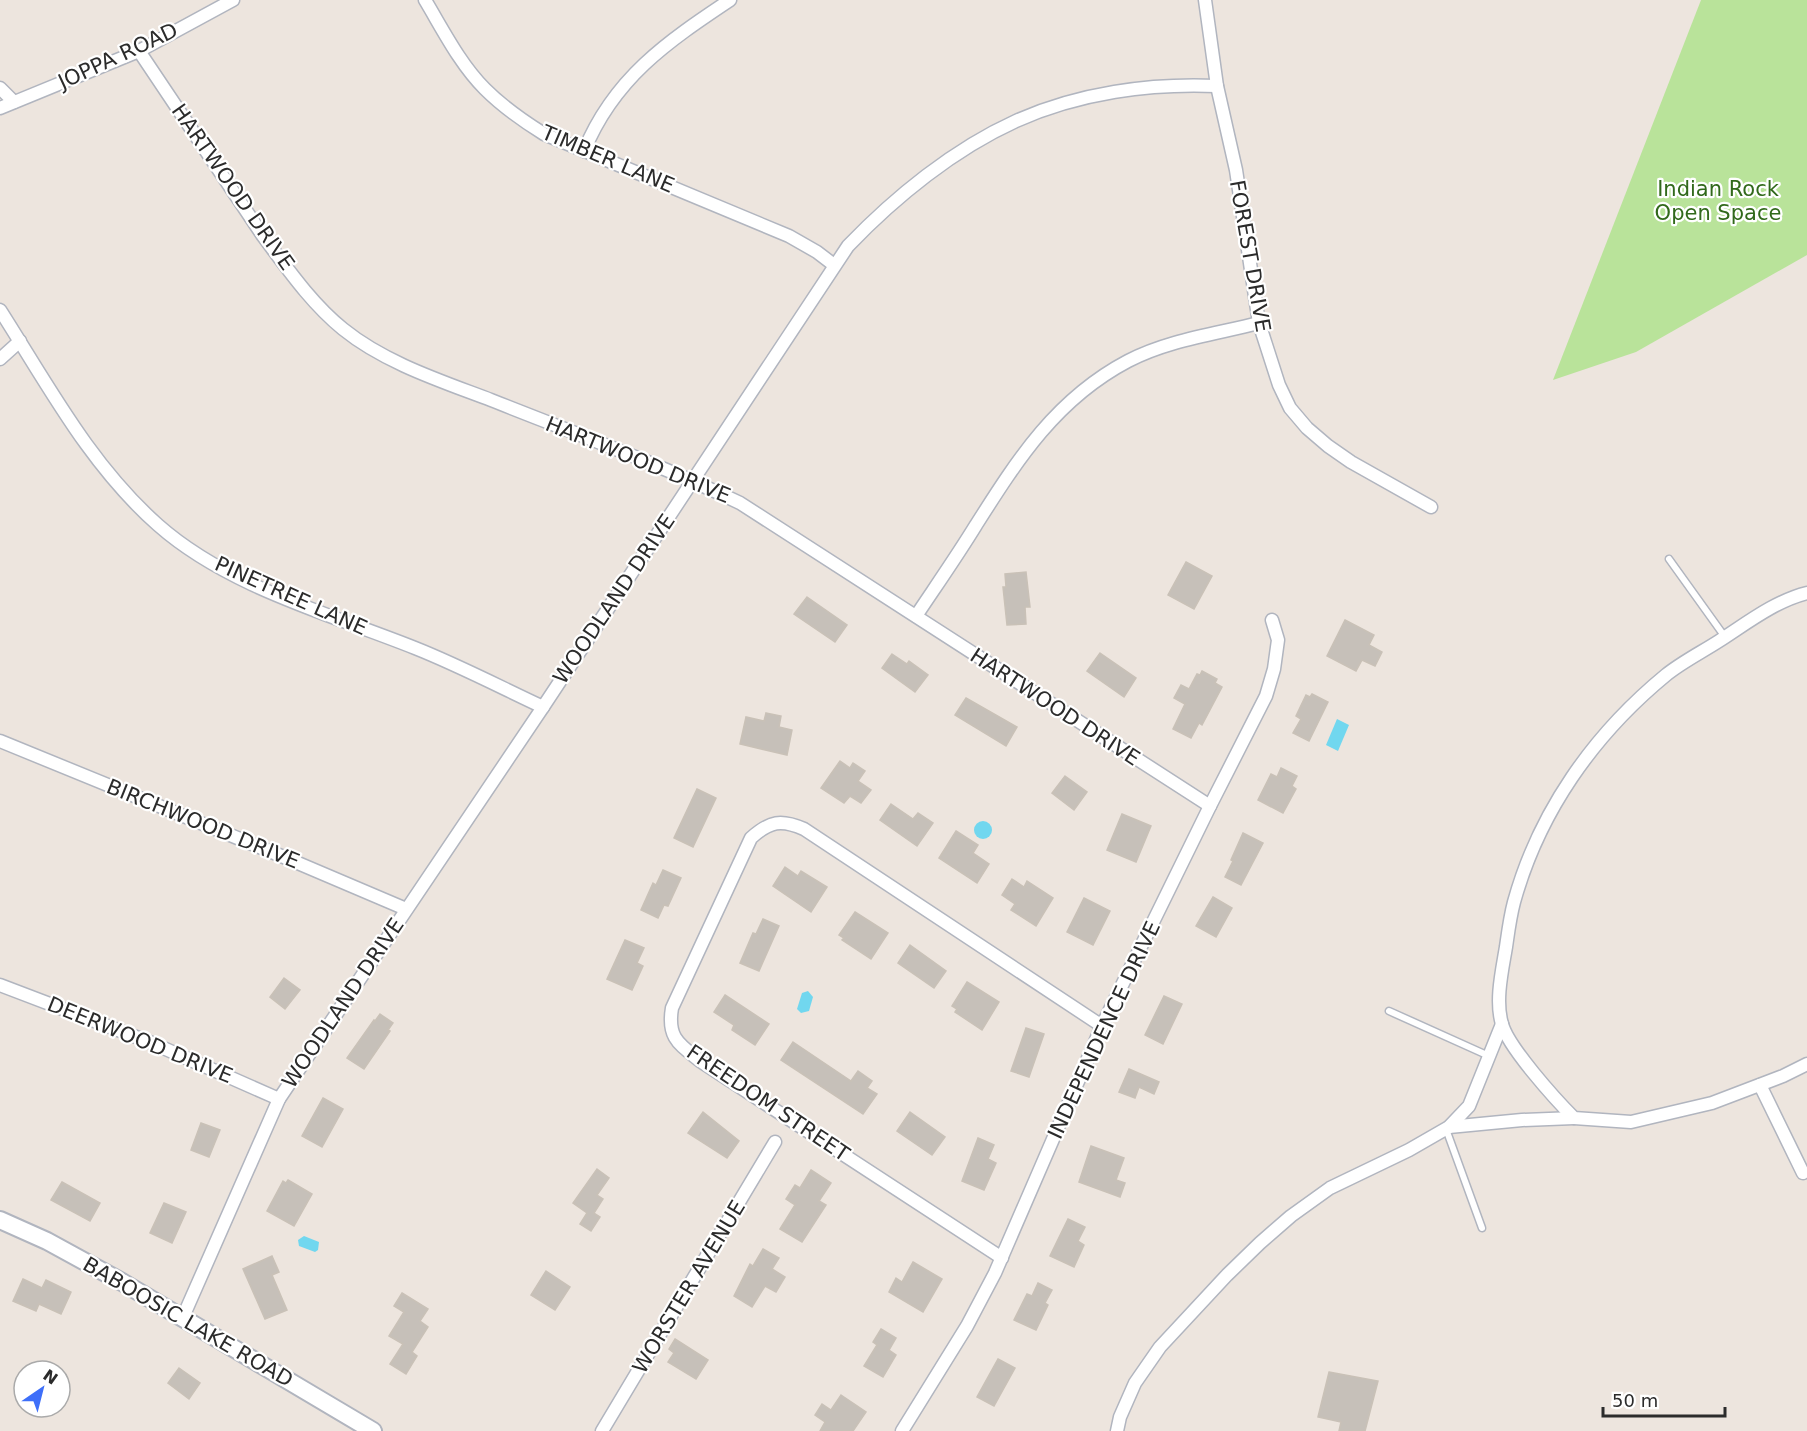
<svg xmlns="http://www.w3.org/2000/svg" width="1807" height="1431" font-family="'DejaVu Sans',sans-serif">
<rect width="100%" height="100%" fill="#ede5de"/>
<polygon fill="#b9e39a" points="1701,0 1807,0 1807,255 1636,352 1553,380"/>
<g fill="#71d7ef">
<polygon points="1337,719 1349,725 1338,751 1326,745"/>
<circle cx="983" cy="830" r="9"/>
<polygon points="808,991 813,997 809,1011 801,1013 797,1009 802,993"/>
<polygon points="304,1236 319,1242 318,1250 315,1252 299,1246 298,1240"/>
</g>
<g fill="#c6c0b9" stroke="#c9c1b7" stroke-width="1.5">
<polygon points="1186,562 1212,576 1194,609 1168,595"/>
<polygon points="1026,572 1030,607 1025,607 1026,624 1007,625 1003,587 1006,587 1005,574"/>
<polygon points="807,597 847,625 835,642 794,614"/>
<polygon points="1345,620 1374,635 1369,645 1382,652 1375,666 1362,660 1356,671 1327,656"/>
<polygon points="1100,653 1136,678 1124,697 1087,671"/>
<polygon points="892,654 907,664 909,661 928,675 915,692 882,668"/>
<polygon points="1202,671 1217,679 1215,683 1222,687 1202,725 1199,723 1191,738 1173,729 1185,704 1174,698 1181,685 1189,689 1197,674 1200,675"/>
<polygon points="1312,694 1328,702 1309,741 1293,733 1301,719 1296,716 1306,695 1310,697"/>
<polygon points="966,698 1017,727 1006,746 955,715"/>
<polygon points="766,713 781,716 779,727 792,730 787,755 740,744 746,717 764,721"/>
<polygon points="840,761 850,768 853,763 865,771 858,781 871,790 861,803 850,796 844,803 821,788"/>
<polygon points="1281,768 1297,776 1292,786 1296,789 1283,813 1258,800 1271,774 1277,777"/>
<polygon points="1065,776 1087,792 1074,810 1052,793"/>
<polygon points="697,789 716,798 693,847 674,838"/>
<polygon points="891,804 913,819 918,813 933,823 917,846 880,820"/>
<polygon points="1122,814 1151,826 1136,862 1107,850"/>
<polygon points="956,831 978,845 973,853 989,864 977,883 939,858"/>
<polygon points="1243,833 1263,843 1241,885 1225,877 1233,861 1231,860"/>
<polygon points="785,867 798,876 801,871 827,887 811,912 773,886"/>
<polygon points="663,870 681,878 668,906 664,905 658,918 641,910 653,883 656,885"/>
<polygon points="1012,879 1024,887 1027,881 1053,898 1036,926 1011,910 1015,904 1002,895"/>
<polygon points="1213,897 1232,908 1216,937 1196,926"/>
<polygon points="1084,898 1110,911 1093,945 1067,932"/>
<polygon points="855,912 888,933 871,959 842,940 844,938 839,935"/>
<polygon points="763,919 779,926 759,971 740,963 753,933 756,934"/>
<polygon points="625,940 644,948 637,963 643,966 632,990 607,979"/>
<polygon points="910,945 946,971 934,988 898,963"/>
<polygon points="284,978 300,990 285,1009 270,997"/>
<polygon points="967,982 999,1002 982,1030 955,1012 957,1009 952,1006"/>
<polygon points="725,995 769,1024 755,1045 732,1030 734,1025 714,1012"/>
<polygon points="1164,996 1182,1004 1163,1044 1145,1035"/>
<polygon points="380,1014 393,1023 388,1030 390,1031 364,1069 347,1058 374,1020 375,1021"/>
<polygon points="1026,1028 1044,1034 1029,1077 1011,1071"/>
<polygon points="793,1042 851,1081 858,1071 872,1081 867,1088 877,1094 863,1114 781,1060"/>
<polygon points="1129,1069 1159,1082 1154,1094 1139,1087 1135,1098 1119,1092"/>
<polygon points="323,1098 343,1109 322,1147 302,1136"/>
<polygon points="703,1112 739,1141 727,1158 688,1133"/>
<polygon points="910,1112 945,1137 932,1155 897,1131"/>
<polygon points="201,1123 220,1130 209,1157 191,1150"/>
<polygon points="978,1138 994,1145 988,1159 996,1163 984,1190 962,1181"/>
<polygon points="1091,1146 1124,1158 1116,1180 1125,1183 1120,1197 1079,1182"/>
<polygon points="597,1169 609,1178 597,1195 603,1199 594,1213 600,1217 591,1231 580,1224 587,1213 573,1203"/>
<polygon points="811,1170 831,1183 819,1201 826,1205 802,1242 780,1229 795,1205 786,1199 795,1185 800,1188"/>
<polygon points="288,1180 312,1194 294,1226 267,1211 283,1181 286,1183"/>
<polygon points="62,1182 100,1203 90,1221 51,1200"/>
<polygon points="164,1203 186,1212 172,1243 150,1233"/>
<polygon points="1068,1219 1085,1227 1078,1241 1084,1245 1074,1267 1050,1256"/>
<polygon points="763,1249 779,1258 772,1269 785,1277 776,1292 765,1286 752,1307 734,1296 750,1264 753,1266"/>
<polygon points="272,1256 279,1272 272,1275 287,1310 265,1319 243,1269"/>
<polygon points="913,1262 942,1279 923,1312 889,1292 896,1278 902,1282"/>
<polygon points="546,1271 570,1287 555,1310 531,1295"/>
<polygon points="23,1279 42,1288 46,1280 71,1292 61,1314 39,1304 36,1311 13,1301"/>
<polygon points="1038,1283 1052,1290 1045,1303 1048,1305 1036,1330 1014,1320 1027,1294 1032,1296"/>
<polygon points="402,1293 428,1309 420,1321 428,1327 412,1352 417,1356 406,1374 390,1364 403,1344 389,1336 404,1312 394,1306"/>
<polygon points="881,1329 896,1338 889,1350 896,1355 883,1377 864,1366 877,1345 873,1342"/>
<polygon points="675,1339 708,1360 696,1379 668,1362 674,1353 669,1349"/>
<polygon points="998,1359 1015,1368 994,1406 977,1397"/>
<polygon points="179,1368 200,1383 189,1399 168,1383"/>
<polygon points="1329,1372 1378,1381 1365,1431 1339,1431 1341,1422 1318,1417"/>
<polygon points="841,1395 866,1412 853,1431 820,1431 825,1422 815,1415 822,1404 831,1410"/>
</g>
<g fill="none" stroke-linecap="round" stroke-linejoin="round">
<defs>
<g id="service">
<polyline points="1669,559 1725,637"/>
<polyline points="1389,1011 1489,1056"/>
<polyline points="1446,1129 1482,1228"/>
</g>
<g id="minor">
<path d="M425,0C443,30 460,64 485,89C503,107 523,121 544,134L789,236L817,252L834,265"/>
<polyline points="1205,0 1217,86 1236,170 1259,323 1279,385 1290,408 1307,428 1328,446 1351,462 1431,507"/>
<path d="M139,51L263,236C287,268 311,303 343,329C385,363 441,381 491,400C574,433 659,464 740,503L1210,806"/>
<polyline points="0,88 14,102"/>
<polyline points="0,108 139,51 233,0"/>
<path d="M584,151C614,78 667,42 730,0"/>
<path d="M0,310C48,385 90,465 158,525C228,587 330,614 415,648C458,665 500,687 543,707"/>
<polyline points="0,359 20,341"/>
<path d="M1807,593C1775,601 1747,623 1719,641C1702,652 1682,662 1666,675C1593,735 1539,812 1514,902C1510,917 1508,933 1506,947C1502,971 1495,1001 1502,1024C1508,1047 1556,1100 1574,1118L1631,1122L1712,1103L1783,1076L1807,1064"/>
<path d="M916,616C936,586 957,556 976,525C1018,459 1056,399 1128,361C1168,340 1216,334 1259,323"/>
<polyline points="0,741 279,855 406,909"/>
<polyline points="0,985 152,1043 279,1099"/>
<polyline points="1760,1085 1803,1173"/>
<polyline points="1449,1127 1522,1120 1574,1118"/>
<path d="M1002,1258L700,1061C679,1044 667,1038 672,1008L751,838C770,821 781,819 804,829L1102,1026"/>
<path d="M183,1317L279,1099L543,707L848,246C895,197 954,149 1016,121C1078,93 1150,83 1217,86"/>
<polyline points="602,1431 775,1142"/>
<polyline points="902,1431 967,1326 995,1273 1102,1026 1210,806 1266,696 1274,669 1278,640 1272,620"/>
<polyline points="1117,1431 1120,1417 1135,1383 1160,1347 1227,1275 1260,1243 1291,1216 1330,1188 1409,1150 1449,1127 1469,1106 1502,1024"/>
</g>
<polyline id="tertiary" points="0,1220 47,1241 122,1282 373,1431"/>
</defs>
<use href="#service" stroke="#b1b5bf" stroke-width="9"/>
<use href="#minor" stroke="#b1b5bf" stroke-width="15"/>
<use href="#tertiary" stroke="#b1b5bf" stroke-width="20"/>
<use href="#service" stroke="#fff" stroke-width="6"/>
<use href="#minor" stroke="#fff" stroke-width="12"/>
<use href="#tertiary" stroke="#fff" stroke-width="16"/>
</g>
<g text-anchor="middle" stroke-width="4.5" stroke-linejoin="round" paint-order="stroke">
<g font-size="21" fill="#2b2b2b" stroke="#fff">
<text transform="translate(118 56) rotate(-25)" y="7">JOPPA ROAD</text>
<text transform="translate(608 159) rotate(23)" y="7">TIMBER LANE</text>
<text transform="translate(233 187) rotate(55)" y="7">HARTWOOD DRIVE</text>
<text transform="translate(1250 256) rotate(80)" y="7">FOREST DRIVE</text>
<text transform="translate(638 460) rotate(22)" y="7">HARTWOOD DRIVE</text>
<text transform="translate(291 596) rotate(24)" y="7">PINETREE LANE</text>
<text transform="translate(614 599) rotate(-56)" y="7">WOODLAND DRIVE</text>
<text transform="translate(1055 707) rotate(33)" y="7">HARTWOOD DRIVE</text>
<text transform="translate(203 824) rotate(22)" y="7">BIRCHWOOD DRIVE</text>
<text transform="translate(343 1003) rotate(-56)" y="7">WOODLAND DRIVE</text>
<text transform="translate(1104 1030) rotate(-65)" y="7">INDEPENDENCE DRIVE</text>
<text transform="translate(140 1040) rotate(22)" y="7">DEERWOOD DRIVE</text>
<text transform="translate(768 1103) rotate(34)" y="7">FREEDOM STREET</text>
<text transform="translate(689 1287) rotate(-59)" y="7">WORSTER AVENUE</text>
<text transform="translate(188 1322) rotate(30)" y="7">BABOOSIC LAKE ROAD</text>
</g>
<g font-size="21" fill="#31691b" stroke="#fff">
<text x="1718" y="196">Indian Rock<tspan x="1718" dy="24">Open Space</tspan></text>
</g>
</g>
<g transform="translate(42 1389) rotate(35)"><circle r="28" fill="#ffffff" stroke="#aaaaaa" stroke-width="1.5"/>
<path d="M0-4.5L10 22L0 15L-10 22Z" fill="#3e6ff9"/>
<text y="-9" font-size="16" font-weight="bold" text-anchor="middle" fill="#2b2b2b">N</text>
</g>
<path d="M1603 1407v9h122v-9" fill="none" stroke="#2b2b2b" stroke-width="3"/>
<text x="1612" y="1407" font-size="18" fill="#2b2b2b" stroke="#ffffff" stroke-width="4.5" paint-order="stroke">50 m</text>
</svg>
